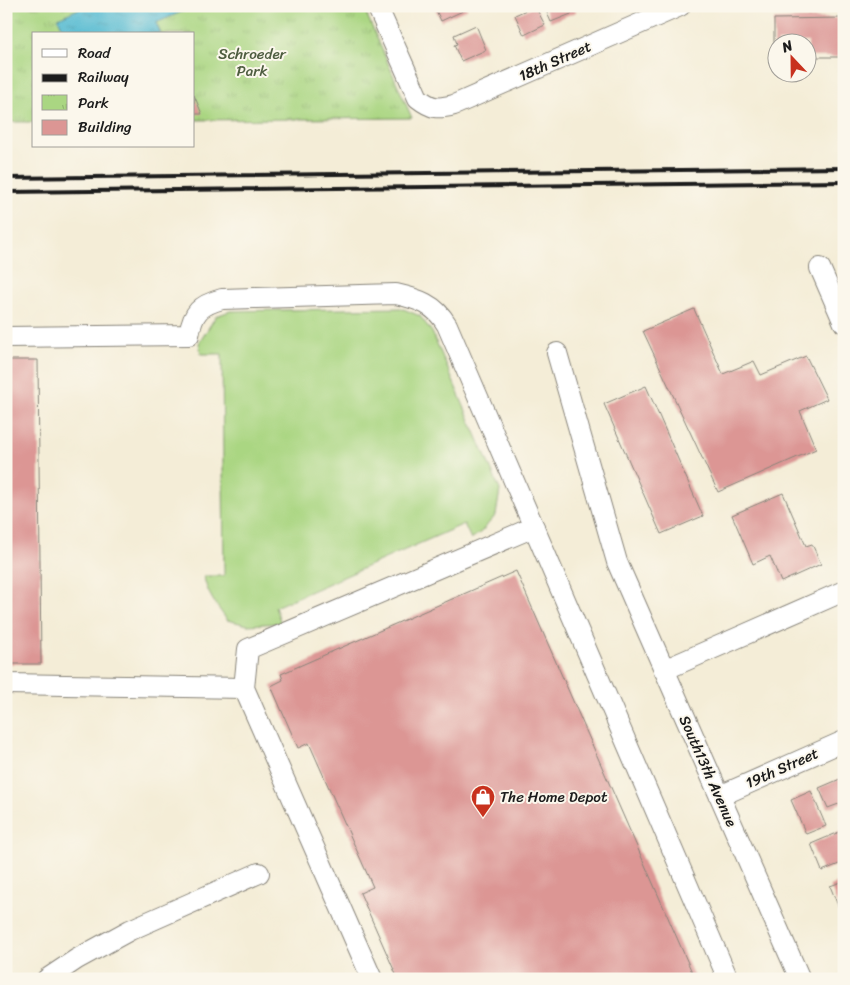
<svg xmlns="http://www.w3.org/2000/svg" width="850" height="985" font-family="Sriracha,sans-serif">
<defs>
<pattern id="park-tufts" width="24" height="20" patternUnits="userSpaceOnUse" patternTransform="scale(1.25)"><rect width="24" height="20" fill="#aad682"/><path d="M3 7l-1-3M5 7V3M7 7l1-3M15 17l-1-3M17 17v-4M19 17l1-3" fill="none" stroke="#92b770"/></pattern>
<pattern id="water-ripples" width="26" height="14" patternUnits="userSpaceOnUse" patternTransform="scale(1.25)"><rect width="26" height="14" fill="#53bad1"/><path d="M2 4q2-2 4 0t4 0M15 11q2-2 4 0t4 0" fill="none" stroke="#489fb3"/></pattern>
</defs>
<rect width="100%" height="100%" fill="#fbf7ec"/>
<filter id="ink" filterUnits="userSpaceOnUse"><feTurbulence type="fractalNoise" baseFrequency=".02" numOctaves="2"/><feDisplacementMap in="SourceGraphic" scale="10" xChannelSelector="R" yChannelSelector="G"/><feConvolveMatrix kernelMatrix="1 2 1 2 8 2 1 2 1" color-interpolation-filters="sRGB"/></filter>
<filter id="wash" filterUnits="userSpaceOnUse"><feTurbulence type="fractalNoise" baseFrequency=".0096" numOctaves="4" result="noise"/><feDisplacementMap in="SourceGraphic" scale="20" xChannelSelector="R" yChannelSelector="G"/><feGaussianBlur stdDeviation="1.12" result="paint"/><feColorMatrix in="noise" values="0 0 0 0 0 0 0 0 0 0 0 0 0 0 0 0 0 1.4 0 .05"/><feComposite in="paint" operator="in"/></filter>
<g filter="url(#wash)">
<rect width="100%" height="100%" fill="#f4edd7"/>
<path fill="#aad682" stroke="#63794f" d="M401,308L420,316L432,332L500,490L496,515L481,532L471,539L464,524L275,607L281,623L248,625L227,620C217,606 206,593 204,576H224L222,354H201L199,343L216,316L230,311Z"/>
<polygon fill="url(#park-tufts)" stroke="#63794f" points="6,6 363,6 412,118 194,120 194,34 34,34 34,122 6,122"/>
<polygon fill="url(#water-ripples)" stroke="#386b76" points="85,6 195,6 156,23 161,34 65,34 58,18"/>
<g id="blocks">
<g fill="#dc9694">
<polygon points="434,6 466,6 467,9 441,21"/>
<polygon points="535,6 545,25 524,35 515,15"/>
<polygon points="544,6 574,6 576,12 551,22"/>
<polygon points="844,18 844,57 808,57 808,42 778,42 778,58 774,58 774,19"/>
<polygon points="476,25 486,50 461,61 454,45 457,44 454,35"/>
<polygon points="194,95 202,114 194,114"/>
<polygon points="694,309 723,374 754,361 761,375 806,356 827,399 800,411 816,449 718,492 643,331"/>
<polygon points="6,360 38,360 41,664 6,664"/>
<polygon points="646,386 703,516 661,534 604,404"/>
<polygon points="783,493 806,546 812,544 821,564 781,582 770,556 753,564 732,515"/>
<polygon points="516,571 695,979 398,979 360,893 373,887 309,743 298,748 271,686 283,680 281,674"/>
<polygon points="840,779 844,787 844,802 828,808 819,788"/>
<polygon points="811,791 826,826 806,834 791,800"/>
<polygon points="844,830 844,862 822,871 811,844"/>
<polygon points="844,881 844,912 841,913 830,886"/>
</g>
</g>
</g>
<g filter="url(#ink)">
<use href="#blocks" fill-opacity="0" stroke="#88847a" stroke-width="1"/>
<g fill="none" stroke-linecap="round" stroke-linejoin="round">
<defs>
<g id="minor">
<path d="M377,6L418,98C432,109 438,109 454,105L680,6"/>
<polyline points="820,268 844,323"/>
<path d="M6,337L189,335C193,312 200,305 222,299L396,294C418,299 435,304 447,325L728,979"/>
<polyline points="557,353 617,562 800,979"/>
<polyline points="664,670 844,591"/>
<polyline points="6,684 244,688"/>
<polyline points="720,796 844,741"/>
<polyline points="47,979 77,959 130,930 259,873"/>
<polyline points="372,979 244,688 248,649 534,527"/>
</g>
</defs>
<use href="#minor" stroke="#88847a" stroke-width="22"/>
<use href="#minor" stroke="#fff" stroke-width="20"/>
<g stroke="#1c1c1c" stroke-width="4">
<polyline points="6,178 844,168"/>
<polyline points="6,192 844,182"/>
</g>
</g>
</g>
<defs>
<symbol id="shop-pin" viewBox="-11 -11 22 30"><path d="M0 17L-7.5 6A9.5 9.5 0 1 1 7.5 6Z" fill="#c8321e" stroke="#fbf7ec"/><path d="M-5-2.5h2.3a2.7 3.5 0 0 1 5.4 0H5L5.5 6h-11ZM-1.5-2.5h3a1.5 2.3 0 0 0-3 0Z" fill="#fff"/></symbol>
</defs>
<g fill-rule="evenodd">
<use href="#shop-pin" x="469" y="783" width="28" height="38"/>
</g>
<g text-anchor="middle" stroke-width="4" stroke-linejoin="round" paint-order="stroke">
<g font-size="15" fill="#4e5d40" stroke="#fbf7ec">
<text x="252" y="59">Schroeder<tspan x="252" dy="17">Park</tspan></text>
</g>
<g font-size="15" fill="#1c1c1c" stroke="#fbf7ec">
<text transform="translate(555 61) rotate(-24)" y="5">18th Street</text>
<text transform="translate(782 768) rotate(-24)" y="5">19th Street</text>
<text transform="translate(708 771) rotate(66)" y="5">South13th Avenue</text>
</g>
<g font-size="15" fill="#1c1c1c" stroke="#fbf7ec" text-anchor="start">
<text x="500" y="802">The Home Depot</text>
</g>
</g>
<rect width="850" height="985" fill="none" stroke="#fbf7ec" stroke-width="25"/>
<rect x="32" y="32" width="162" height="115" fill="#fbf7ec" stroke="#a29f99"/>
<rect x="42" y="49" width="25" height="8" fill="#ffffff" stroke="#a29f99"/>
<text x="78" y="58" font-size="15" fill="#1c1c1c">Road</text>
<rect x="42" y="74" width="25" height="8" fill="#1c1c1c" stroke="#a29f99"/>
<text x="78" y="82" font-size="15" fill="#1c1c1c">Railway</text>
<rect x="42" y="95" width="25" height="15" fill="url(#park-tufts)" stroke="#a29f99"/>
<text x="78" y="108" font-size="15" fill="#1c1c1c">Park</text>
<rect x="42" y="120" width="25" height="15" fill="#dc9694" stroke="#a29f99"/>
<text x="78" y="132" font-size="15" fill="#1c1c1c">Building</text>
<g transform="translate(792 58) rotate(338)"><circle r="24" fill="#fbf7ec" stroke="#a29f99"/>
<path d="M0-4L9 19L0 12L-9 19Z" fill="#c8321e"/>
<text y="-8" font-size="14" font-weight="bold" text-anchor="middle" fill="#1c1c1c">N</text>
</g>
</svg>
